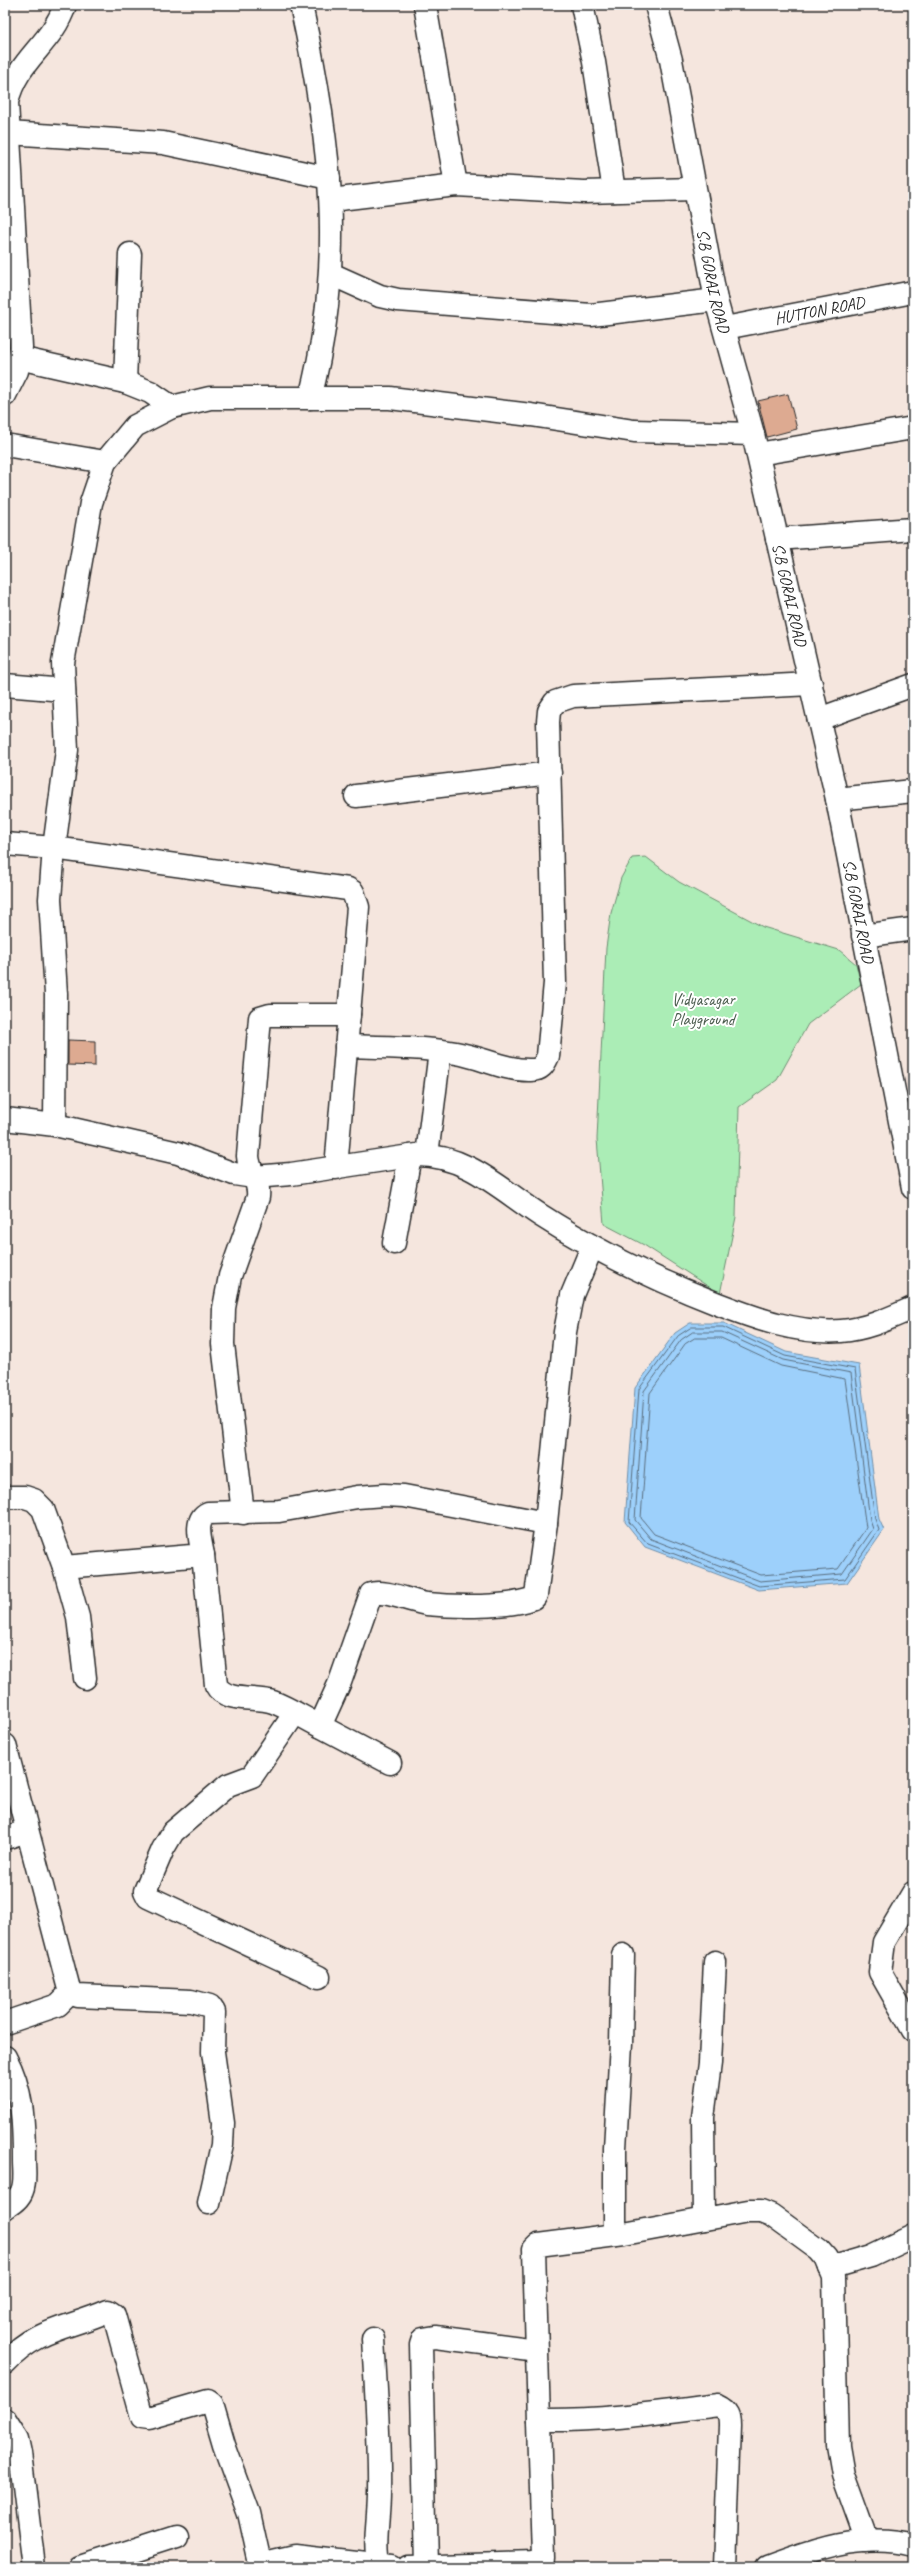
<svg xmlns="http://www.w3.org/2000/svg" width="918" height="2572" font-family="Caveat,sans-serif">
<rect width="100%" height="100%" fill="#f5e6de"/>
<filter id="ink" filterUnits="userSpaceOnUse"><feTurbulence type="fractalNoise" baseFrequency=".025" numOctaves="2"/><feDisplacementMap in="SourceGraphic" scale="8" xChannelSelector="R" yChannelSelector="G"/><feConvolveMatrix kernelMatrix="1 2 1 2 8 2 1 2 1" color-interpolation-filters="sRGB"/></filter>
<g filter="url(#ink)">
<polygon fill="#abedb6" stroke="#6b8c70" points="646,857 679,882 763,927 839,950 856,964 861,984 808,1024 777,1080 739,1107 736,1217 720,1294 644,1245 604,1224 597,1139 606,948 611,913 621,878 632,858"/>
<polygon fill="#9dd0fb" stroke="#6f8ea8" points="690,1323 724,1323 786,1352 859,1365 879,1519 884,1530 847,1583 759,1590 645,1547 625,1522 635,1388 675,1333"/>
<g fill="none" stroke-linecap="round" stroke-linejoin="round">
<g stroke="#596d7e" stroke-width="1">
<polygon points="692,1327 723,1327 785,1356 855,1369 875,1519 879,1530 845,1579 759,1586 648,1544 629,1522 639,1389 678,1336"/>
<polygon points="693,1332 722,1332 783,1360 851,1373 870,1520 873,1529 842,1574 760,1581 651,1539 635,1520 644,1391 681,1340"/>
<polygon points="695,1338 721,1338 781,1366 845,1379 866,1528 838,1569 761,1575 654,1534 641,1518 650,1393 685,1344"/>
</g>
</g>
<g fill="#ddaa91" stroke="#2b2b2b">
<polygon points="788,394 797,429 767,437 758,401"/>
<polygon points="68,1040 95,1041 95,1066 68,1065"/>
</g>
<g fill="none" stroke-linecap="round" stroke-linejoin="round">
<defs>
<g id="minor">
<path d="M301,5C331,143 346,259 310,398"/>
<polyline points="425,5 456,185"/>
<polyline points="582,5 594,62 614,191"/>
<polyline points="8,133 163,143 329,178"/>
<polyline points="331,200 456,185 584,192 694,189"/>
<polyline points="331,274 380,296 398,300 591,315 716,300"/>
<polyline points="19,358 125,382 150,392 172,407"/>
<polyline points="125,382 130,254"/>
<path d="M5,395L17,371L21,347L7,102C17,59 52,45 65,5"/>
<polyline points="5,445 105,462"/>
<polyline points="758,454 913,428"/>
<polyline points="777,539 913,529"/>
<polyline points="5,685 64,690"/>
<polyline points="819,719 913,685"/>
<polyline points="356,796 550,773"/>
<polyline points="837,799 913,791"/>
<polyline points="5,844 54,848 348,889 353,892 358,907 336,1168"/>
<polyline points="863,936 913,929"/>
<path d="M346,1046C383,1047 420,1047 456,1053C481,1057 506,1071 531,1070C541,1070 544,1065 548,1056L555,983L548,722L549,711L555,702L573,696L811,684"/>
<path d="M55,1125L178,1153L234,1174L254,1177L291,1174L417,1155C467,1155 500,1189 540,1215C596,1251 656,1280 718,1304C757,1319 799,1334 841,1331C867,1329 890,1318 913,1308"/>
<polyline points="427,1155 440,1051"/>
<polyline points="394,1243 410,1156"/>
<polyline points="5,1497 25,1497 34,1500 43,1509 64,1567 78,1617 85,1678"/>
<path d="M243,1513L223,1344L224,1308L230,1276L258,1197C260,1181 249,1172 248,1156L260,1018L270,1015H349"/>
<path d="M203,1555L216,1685C225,1703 256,1696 273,1702C289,1708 304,1718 320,1726L340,1682L371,1594C383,1589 413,1602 427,1604C455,1607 508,1608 534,1598L536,1595L546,1523"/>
<path d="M64,1567L203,1555C201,1542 193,1520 208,1513L279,1511L357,1497L384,1495L404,1496L546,1523L565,1332L572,1295L592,1247"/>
<polyline points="295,1713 252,1776 228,1785 173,1832 163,1849 145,1891 148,1897 319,1977"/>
<polyline points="320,1726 390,1763"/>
<polyline points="5,1745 70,1993 78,1996 191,2001 210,2006 214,2012 213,2052 223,2123 222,2145 209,2203"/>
<polyline points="5,1838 27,1831"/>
<polyline points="913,1893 884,1942 880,1972 913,2030"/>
<polyline points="5,2023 58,2005 70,1993"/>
<path d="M5,2057C23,2090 24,2123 24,2161C24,2170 26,2182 22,2191C19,2199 12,2203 5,2208"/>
<polyline points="704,2219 703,2117 710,2063 715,1962"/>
<polyline points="615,2235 615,2148 621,2044 623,1955"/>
<polyline points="830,2268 871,2256 913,2236"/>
<path d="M373,2339C376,2391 380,2442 379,2494C379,2519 373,2543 379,2567"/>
<path d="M5,2363C38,2328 67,2329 108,2311L114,2315L142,2417L149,2418L208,2401L212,2404L224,2445L249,2513L261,2567"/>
<polyline points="5,2420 17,2439 20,2453 34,2567"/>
<path d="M539,2420C603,2421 656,2413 718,2405C729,2410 730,2415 730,2426L725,2567"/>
<polyline points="260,2564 295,2556 392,2567"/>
<polyline points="426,2566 421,2345 423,2339 435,2337 537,2350"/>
<polyline points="81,2567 177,2536"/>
<polyline points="408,2567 533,2563 543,2558 534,2249 538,2245 624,2234 748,2211 761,2211 771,2215 819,2250 826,2258 834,2277 838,2446 843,2475 867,2541"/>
<path d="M767,2567C815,2549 862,2532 913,2545"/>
</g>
<g id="tertiary">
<path id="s1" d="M656,5L671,60L716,300L753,434L837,799L913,1188"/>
<path id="s2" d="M725,328L913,292"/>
<polyline points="5,1119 55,1125 56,994 50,899 54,848 67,750 63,663 91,503 105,462 135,426 172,407 210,398 390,398 531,415 634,431 753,434"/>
</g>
</defs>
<use href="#minor" stroke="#2b2b2b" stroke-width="25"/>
<use href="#tertiary" stroke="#2b2b2b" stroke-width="25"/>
<use href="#minor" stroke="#fff" stroke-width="22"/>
<use href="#tertiary" stroke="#fff" stroke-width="22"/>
</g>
</g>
<g text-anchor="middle" stroke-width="4" stroke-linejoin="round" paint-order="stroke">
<g font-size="17" fill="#2b2b2b" stroke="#fff">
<text dy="6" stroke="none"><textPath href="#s1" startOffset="282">S.B GORAI ROAD</textPath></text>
<text dy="6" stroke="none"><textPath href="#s2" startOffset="96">HUTTON ROAD</textPath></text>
<text dy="6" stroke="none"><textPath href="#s1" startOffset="605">S.B GORAI ROAD</textPath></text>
<text dy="6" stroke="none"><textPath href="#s1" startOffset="929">S.B GORAI ROAD</textPath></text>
</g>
<g font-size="17" fill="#4b5c4e" stroke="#fff">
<text x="703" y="1005">Vidyasagar<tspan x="703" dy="20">Playground</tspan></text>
</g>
</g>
<rect width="918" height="2572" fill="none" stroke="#fff" stroke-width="20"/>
<rect x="10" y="10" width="898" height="2552" fill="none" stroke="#2b2b2b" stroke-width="1.5" filter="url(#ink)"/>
</svg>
